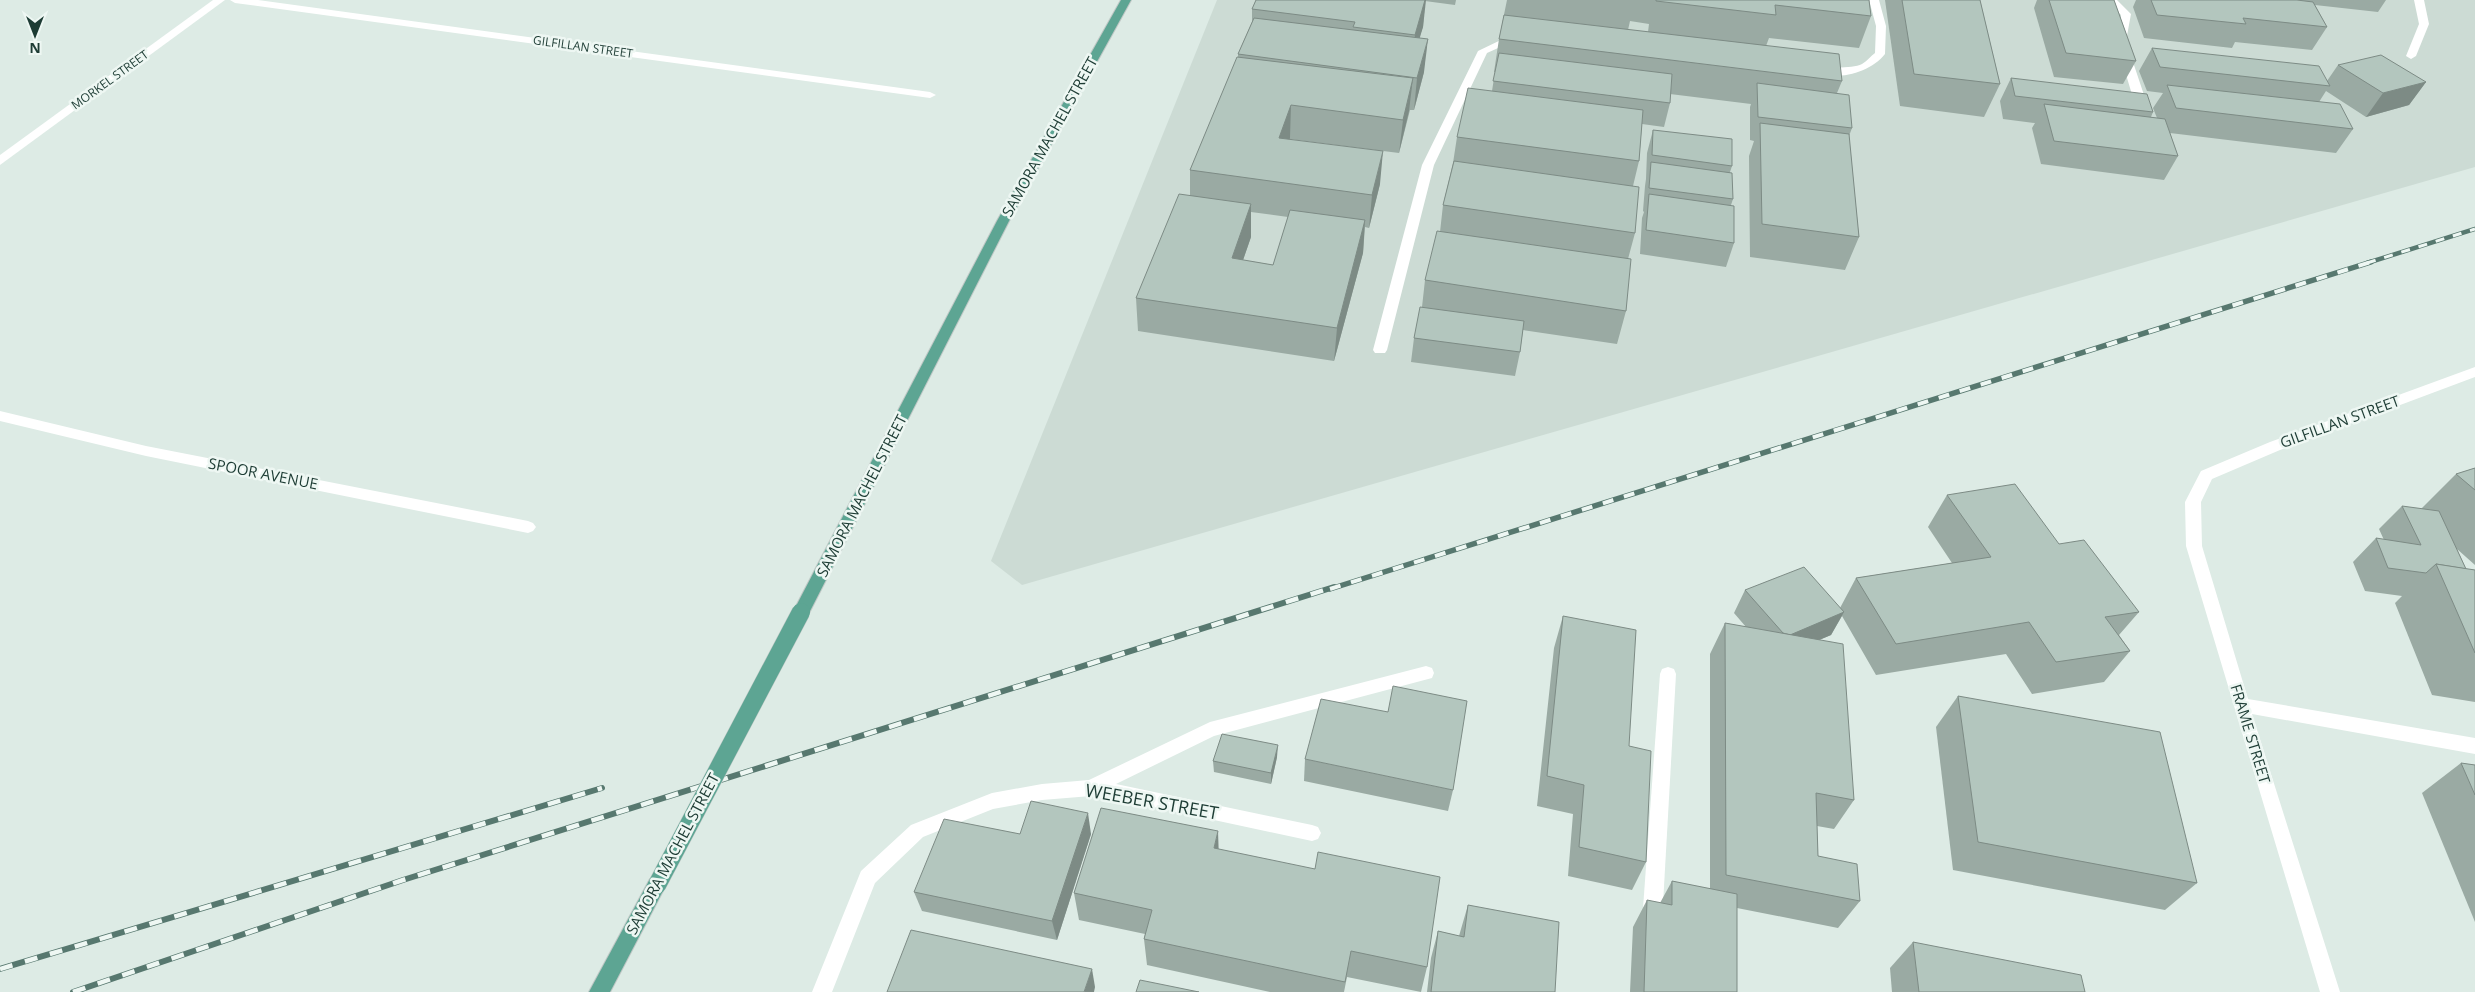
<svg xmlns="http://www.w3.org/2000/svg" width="2475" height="992" font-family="'Open Sans',sans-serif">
<rect width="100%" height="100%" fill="#ddebe5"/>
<polygon fill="#ccdbd4" points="1217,0 2475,0 2475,167 1022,585 991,561"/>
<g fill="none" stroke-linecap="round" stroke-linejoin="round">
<defs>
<g id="major">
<polygon points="1121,0 1131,0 1009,221 807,617 801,619 795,617 793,612 997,221"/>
<polygon points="657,876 664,879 666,885 610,992 589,992 650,879"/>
</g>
</defs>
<use href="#major" stroke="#c0c8c6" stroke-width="2"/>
<g fill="#fff" fill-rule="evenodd">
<polygon points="213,0 225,0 0,165 0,155"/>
<polygon points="230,0 258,0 930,92 936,95 930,98 235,3"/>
<path d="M1869,0H1879L1886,26L1885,54C1871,72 1841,80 1818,74L1817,72C1824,65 1851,70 1862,64C1867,61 1871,56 1875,53L1876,26Z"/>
<polygon points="2106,0 2117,0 2131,14 2126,41 2145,98 2143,100 2139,101 2133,98 2116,41 2121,15"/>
<polygon points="2414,0 2424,0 2429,24 2416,56 2411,59 2406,56 2419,24"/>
<polygon points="1505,38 1518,38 1523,41 1518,44 1507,44 1487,53 1434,165 1387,350 1385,353 1375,353 1373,350 1422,165 1478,51"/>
<polygon points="2475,367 2475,377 2280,450 2212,479 2201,502 2202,546 2248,699 2475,738 2475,754 2252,714 2340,992 2320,992 2186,546 2185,502 2201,471 2270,442"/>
<polygon points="0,411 146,446 528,521 533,523 536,527 533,531 528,533 146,456 0,421"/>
<polygon points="1426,666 1432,668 1434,673 1432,678 1214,736 1116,784 1312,825 1318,827 1321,833 1318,839 1312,841 1149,806 1091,796 1042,800 993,809 923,837 875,883 832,992 812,992 861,871 911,825 992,793 1042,784 1089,780 1210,722"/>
<polygon points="1668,667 1674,669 1676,674 1662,922 1659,928 1652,931 1645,928 1642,922 1660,674 1662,669"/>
</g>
<use href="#major" fill="#5da593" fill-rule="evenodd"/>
<defs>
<polyline id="rail-far2" points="2367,263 2475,229"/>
<polyline id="rail-far1" points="1330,589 2371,262"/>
<g id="rail">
<polyline points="0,969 602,788"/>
<polyline points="73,992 403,880 1334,587"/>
</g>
</defs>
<use href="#rail-far2" stroke="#57786f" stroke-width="4.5"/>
<use href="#rail-far1" stroke="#57786f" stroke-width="5.5"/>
<use href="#rail" stroke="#57786f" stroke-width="6"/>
<use href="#rail-far2" stroke="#eef7f3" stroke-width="3" stroke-dasharray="9" stroke-linecap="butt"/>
<use href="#rail-far1" stroke="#eef7f3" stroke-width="4" stroke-dasharray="11" stroke-linecap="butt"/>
<use href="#rail" stroke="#eef7f3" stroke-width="4.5" stroke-dasharray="13" stroke-linecap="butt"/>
<defs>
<polyline id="major-bridge" points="657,885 801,612"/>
</defs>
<use href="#major-bridge" stroke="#c0c8c6" stroke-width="19" stroke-linecap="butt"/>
<use href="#major-bridge" stroke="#5da593" stroke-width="18"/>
</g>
<g fill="#9aaaa3" fill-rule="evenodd">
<path d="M1256,0H1456L1455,5L1425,1L1423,27L1419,38L1424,72L1414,110H1410L1399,153L1289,139L1380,184L1369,228L1365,227L1363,253L1334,361L1138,331L1136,298L1190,196V170L1238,57V54L1252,22V9ZM1251,212L1288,217L1273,265L1243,260L1251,237Z"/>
<path d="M1507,0H1869L1871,16L1859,48L1769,38L1766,46L1842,81L1837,93L1852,128L1849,136L1859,237L1845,270L1750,257L1749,156L1754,141L1750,140V107L1751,104L1670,94V103L1664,127L1642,124L1639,161L1633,186L1635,233L1628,259L1626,311L1617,344L1523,330L1520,352L1515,376L1411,362L1414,338L1422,307L1425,280L1440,232L1443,205L1453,163L1457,137L1492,91L1495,72H1494L1499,39ZM1630,21L1649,24L1648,32L1628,30Z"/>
<polygon points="1885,0 1980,0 2000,84 1984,117 1900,106"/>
<polygon points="2037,0 2114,0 2136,61 2123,84 2054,77 2034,8"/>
<polygon points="2136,0 2386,0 2378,12 2315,5 2327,27 2312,50 2235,42 2232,48 2144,38 2133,7"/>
<polygon points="2152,48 2327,81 2338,65 2426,82 2409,105 2366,117 2326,91 2319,102 2353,129 2336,153 2170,133 2178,156 2164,180 2041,164 2032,128 2035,123 2003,119 2000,101 2011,78 2153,112 2151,117 2157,118 2153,108 2163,93 2147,91 2139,71"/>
<polygon points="1653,130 1732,166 1730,172 1733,199 1731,205 1734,243 1726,267 1640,254 1642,218 1644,212 1643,211 1645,186 1646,179 1647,153"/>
<polygon points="2475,468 2475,565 2457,549 2466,569 2475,570 2475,702 2432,695 2395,603 2402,596 2365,591 2353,562 2376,538 2384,540 2379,529 2402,506 2421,509 2456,474"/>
<polygon points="1947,495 2059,544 2139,612 2119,635 2130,651 2104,682 2032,694 2006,654 1876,675 1842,616 1831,635 1819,640 1854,800 1834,829 1817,826 1818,856 1860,901 1838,928 1737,908 1737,992 1630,992 1633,927 1647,900 1660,903 1672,881 1710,889 1710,654 1725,623 1746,627 1734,613 1745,590 1840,608 1856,578 1952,563 1928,527"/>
<polygon points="1563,616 1629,746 1646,862 1632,890 1568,876 1573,814 1537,806 1554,648"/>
<polygon points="1958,696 2197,883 2165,910 1953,870 1936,727"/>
<polygon points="1277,757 1271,784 1214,772 1213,761"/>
<polygon points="1305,759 1453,790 1448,811 1304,781"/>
<polygon points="2461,763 2475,765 2475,922 2422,793"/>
<polygon points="1020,834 1091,834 1057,940 922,911 914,892"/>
<polygon points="1219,849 1427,967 1421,992 1347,977 1344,992 1270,992 1147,965 1144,939 1145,934 1079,920 1074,893"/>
<polygon points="1468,905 1555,992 1427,992 1431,958 1438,931 1459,936"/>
<polygon points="1913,942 2085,992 1892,992 1890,968"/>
</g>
<g fill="#7d8b85">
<polygon points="1425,0 1426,0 1423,27 1411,67 1415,35"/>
<polygon points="1428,39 1424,72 1414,110 1417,78"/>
<polygon points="1413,78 1409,111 1399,153 1403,120"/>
<polygon points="2426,82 2409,105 2366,117 2383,93"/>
<polygon points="1291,105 1290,138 1278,171 1279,138"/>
<polygon points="1383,151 1380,184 1369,228 1372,195"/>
<polygon points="1251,204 1251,237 1232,292 1232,258"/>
<polygon points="1365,220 1363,253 1334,361 1337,328"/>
<polygon points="1844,612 1831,635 1774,659 1785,636"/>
<polygon points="1278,745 1277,757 1271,784 1271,773"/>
<polygon points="1088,813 1091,834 1057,940 1052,921"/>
<polygon points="1218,831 1219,860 1214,848"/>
<polygon points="1092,969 1095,987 1094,992 1084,992"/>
</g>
<g fill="#b3c6be" stroke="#7d8b85">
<polygon points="1256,0 1425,0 1415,35 1353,27 1355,22 1252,9"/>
<polygon points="1656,0 1869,0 1871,16 1775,5 1776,15 1656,1"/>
<polygon points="1902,0 1980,0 2000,84 1914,74"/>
<polygon points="2049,0 2114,0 2136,61 2066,53"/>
<polygon points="2151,0 2297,0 2313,2 2327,27 2243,18 2246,24 2157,15"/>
<polygon points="1504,15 1839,54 1842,81 1499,39"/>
<polygon points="1254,18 1428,39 1417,78 1238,54"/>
<polygon points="2152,48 2319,66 2330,86 2160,67"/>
<polygon points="1499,53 1672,74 1670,103 1493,81"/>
<polygon points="2381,55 2426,82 2383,93 2338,65"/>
<polygon points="1237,57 1413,78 1403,120 1291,105 1279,138 1383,151 1372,195 1190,170"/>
<polygon points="2011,78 2147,94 2153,112 2015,96"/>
<polygon points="1757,83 1849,95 1852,128 1758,117"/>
<polygon points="2167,85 2340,104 2353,129 2176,108"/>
<polygon points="1468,88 1643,110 1639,161 1457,137"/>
<polygon points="2044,104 2165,119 2178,156 2054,141"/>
<polygon points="1760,123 1849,134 1859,237 1762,224"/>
<polygon points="1653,130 1732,139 1732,166 1652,155"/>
<polygon points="1454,161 1639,187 1635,233 1443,205"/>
<polygon points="1651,162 1732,173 1733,199 1649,188"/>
<polygon points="1179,194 1251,204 1232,258 1273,265 1290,210 1365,220 1337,328 1136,298"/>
<polygon points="1649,194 1734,206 1734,243 1646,230"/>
<polygon points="1437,231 1631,259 1626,311 1425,280"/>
<polygon points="1420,307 1524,321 1520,352 1414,338"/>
<polygon points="2475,468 2475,490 2456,474"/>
<polygon points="2015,484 2059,544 2084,540 2139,612 2105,617 2130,651 2056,662 2029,622 1896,644 1856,578 1991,557 1947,495"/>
<polygon points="2402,506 2439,511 2466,569 2436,564 2426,573 2388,568 2376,538 2421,545"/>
<polygon points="2436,564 2475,570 2475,653"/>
<polygon points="1804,567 1844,612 1790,635 1783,633 1745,590"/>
<polygon points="1563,616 1636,630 1629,746 1651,751 1646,862 1579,847 1584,785 1547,776"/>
<polygon points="1725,623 1843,644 1854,800 1816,793 1818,856 1857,864 1860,901 1726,875"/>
<polygon points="1393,686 1467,701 1453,790 1305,759 1321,699 1388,712"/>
<polygon points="1958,696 2160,732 2197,883 1978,842"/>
<polygon points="1222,734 1278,745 1271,773 1213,761"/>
<polygon points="2461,763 2475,765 2475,795"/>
<polygon points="1031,801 1088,813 1052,921 914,892 944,819 1020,834"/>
<polygon points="1101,808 1218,831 1214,848 1315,869 1318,852 1440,877 1427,967 1351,951 1345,982 1144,939 1152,910 1074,893"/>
<polygon points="1672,881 1737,894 1737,992 1644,992 1647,900 1672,905"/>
<polygon points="1468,905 1559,922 1555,992 1431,992 1438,931 1464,937"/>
<polygon points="911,930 1092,969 1084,992 887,992"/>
<polygon points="1913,942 2081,975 2085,992 1919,992"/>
<polygon points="1140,980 1199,992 1136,992"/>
</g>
<g text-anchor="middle" stroke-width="5" stroke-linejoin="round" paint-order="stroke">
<g font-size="12" fill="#1d3c34" stroke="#eef7f3">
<text transform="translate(583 47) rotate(8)" y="4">GILFILLAN STREET</text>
<text transform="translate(110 80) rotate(-36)" y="4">MORKEL STREET</text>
</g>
<g font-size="15" fill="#1d3c34" stroke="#eef7f3">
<text transform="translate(1050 137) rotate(-61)" y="5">SAMORA MACHEL STREET</text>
<text transform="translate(2340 422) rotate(-20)" y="5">GILFILLAN STREET</text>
<text transform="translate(263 474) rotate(11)" y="5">SPOOR AVENUE</text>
<text transform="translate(862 496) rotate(-63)" y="5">SAMORA MACHEL STREET</text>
<text transform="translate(2250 734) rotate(73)" y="5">FRAME STREET</text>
<text transform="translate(673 854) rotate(-62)" y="5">SAMORA MACHEL STREET</text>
</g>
<g font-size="18" fill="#1d3c34" stroke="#eef7f3">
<text transform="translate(1152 802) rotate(10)" y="6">WEEBER STREET</text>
</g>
</g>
<g transform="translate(35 35) rotate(180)" stroke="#eef7f3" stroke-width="4" paint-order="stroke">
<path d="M0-4L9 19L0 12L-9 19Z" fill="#1d3c34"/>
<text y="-8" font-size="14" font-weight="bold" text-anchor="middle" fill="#1d3c34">N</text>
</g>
</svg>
